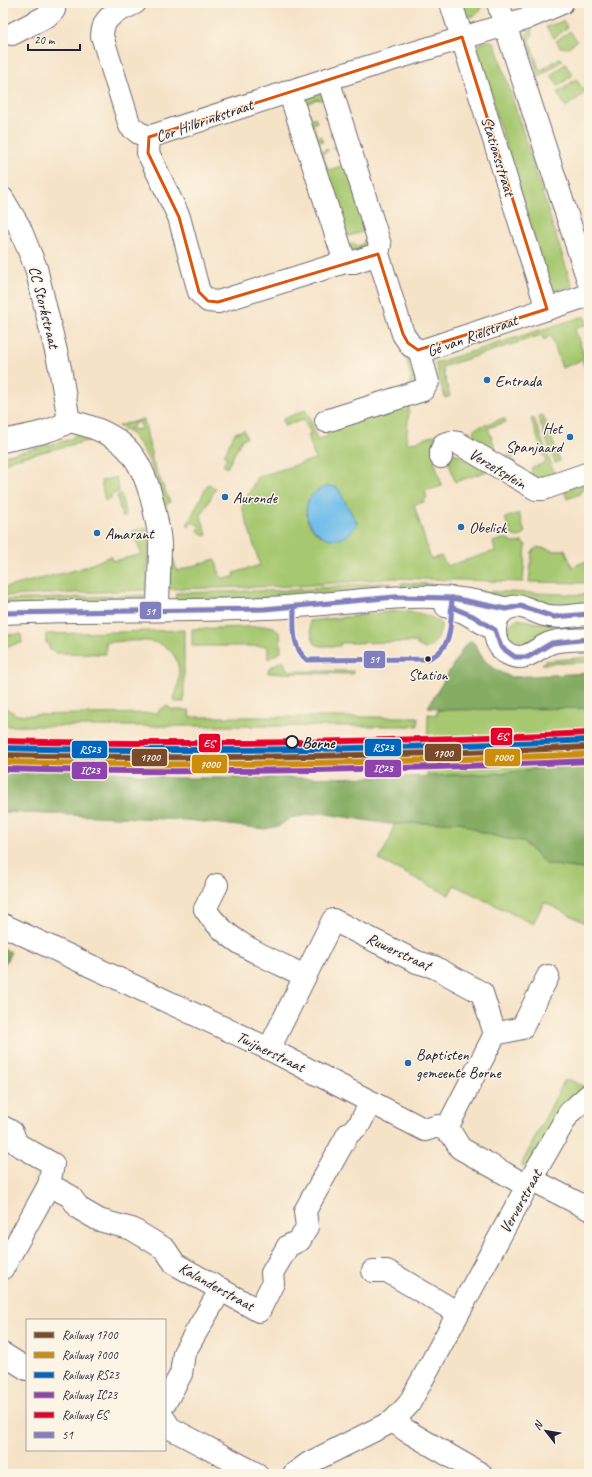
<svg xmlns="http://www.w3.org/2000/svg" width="592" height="1477" font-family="Caveat,sans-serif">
<rect width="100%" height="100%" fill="#fcf5e5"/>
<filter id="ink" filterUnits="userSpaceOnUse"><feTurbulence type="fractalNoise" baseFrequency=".025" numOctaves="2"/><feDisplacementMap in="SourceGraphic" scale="8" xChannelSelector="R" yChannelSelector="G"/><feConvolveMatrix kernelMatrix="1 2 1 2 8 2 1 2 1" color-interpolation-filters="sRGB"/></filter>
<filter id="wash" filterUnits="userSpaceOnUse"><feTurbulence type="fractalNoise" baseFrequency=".012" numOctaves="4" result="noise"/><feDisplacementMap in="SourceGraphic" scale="16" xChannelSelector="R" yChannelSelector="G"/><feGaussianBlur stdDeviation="0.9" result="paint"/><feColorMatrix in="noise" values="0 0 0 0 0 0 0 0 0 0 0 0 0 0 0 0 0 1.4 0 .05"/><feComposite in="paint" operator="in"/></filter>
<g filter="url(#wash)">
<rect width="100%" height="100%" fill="#f5e3c8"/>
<g fill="#a6c870" stroke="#647556" fill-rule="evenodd">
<path d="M461,3H482C483,13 474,18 465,16Z"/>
<polygon points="563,21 568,27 554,38 546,27"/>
<polygon points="532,28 533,35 529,39 539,69 542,70 559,58 563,60 539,77 525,35"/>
<polygon points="570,31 577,41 567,48 560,47 556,41"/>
<polygon points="491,41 495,44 572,286 551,292 476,49 480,43"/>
<polygon points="565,64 573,75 558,86 551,75"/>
<polygon points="576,79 583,90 589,86 589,90 566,107 557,93"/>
<polygon points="320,89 328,98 319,100 317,99 304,105 303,96"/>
<polygon points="309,112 311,119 315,117 317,122 313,124 317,138 321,136 323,141 319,142 321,151 328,149 328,151 322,154 328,170 345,165 340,148 334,150 333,147 339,145 337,137 332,138 330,133 335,132 330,118 326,119 324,115 329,113 369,230 345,237 306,113"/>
<polygon points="372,238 373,244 354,253 348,245 354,243 357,246 363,244 364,240"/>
<polygon points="585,316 587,324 575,329 589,370 589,379 582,360 562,368 551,335 544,340 541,335 442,367 450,396 445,398 435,363"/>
<polygon points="404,352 410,354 419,381 409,384 411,378"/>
<path d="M410,400L406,443H412L449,430L461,433L470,431L469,438L434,460L442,486L425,491L427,498L424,499V502L414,505L431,559L441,556L447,566L495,551L493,542L506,538L513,543L523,542L526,545L523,582L393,578L299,586L169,589L171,558H173L177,571L215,559L221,578L235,577L234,573L260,565L242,507L257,477L315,459L308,434L311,433L303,420L284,426L283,419L305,410L310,418L317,440L328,436L325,427ZM328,486L357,522L355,526L336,538C322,540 312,531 307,519L318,490Z"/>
<polygon points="543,415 560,461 555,463 538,417"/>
<polygon points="504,418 506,422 488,428 499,458 512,454 515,464 512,467 493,456 495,452 474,440 474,429"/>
<polygon points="534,418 556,478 546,482 531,474 532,468 546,462 531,419"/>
<path d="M144,419L153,463L170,502L165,505L167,509L161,513L169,526L163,521L159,509L163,502C156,477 148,451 129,432L134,428L135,430L141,429L140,422L133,424L134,426L127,431L118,426Z"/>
<polygon points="244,430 247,438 242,439 227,468 223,465 227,457 224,455 235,433"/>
<polygon points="75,435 91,437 91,440 14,459 3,464 3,456 69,440"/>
<polygon points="447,450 491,470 455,482 447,456"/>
<polygon points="116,477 119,492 111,495 111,499 105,501 101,481"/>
<polygon points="589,481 589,488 579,492 580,494 567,499 564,490"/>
<polygon points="208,484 216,488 201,516 207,535 204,536 198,531 200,526 192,522 189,527 187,525"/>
<polygon points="121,494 126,516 122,517 117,496"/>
<path d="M519,513L525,533L522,536C509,540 509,528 505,518Z"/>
<polygon points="147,528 149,545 146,590 3,596 3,588 80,569 111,556 113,561 142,554 132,531"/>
<polygon points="537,547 556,551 565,549 572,567 589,560 589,583 529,582 532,552"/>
<polygon points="380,583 391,583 390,588 364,589 302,597 175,601 176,593 296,590"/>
<polygon points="401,583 433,584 434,586 432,588 401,588"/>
<polygon points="477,591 589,595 589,610 560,611"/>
<polygon points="145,595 144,602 3,607 3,600"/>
<path d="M398,611C410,611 432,614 441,624C441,635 435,646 425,649L417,645V642L340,643V646H321L315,644L312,637L309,621Z"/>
<path d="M518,619L536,623L589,619V634L534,639L519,645L509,639C505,630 509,622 518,619Z"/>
<polygon points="269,626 274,627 280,634 281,652 268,659 268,646 192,646 192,629"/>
<path d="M184,630V702H176L173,700C184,679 182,647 153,642C138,639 121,642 106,642V654L55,653L50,650L48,643H46V634Z"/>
<polygon points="21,634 22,643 7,646 3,649 3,635"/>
<polygon points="589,657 589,662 542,664 545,661"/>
<polygon points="283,660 286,667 291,671 353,671 353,674 268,673 269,668"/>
<polygon points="3,706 17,715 159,713 159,710 167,706 173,710 189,710 190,717 418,717 418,726 3,726"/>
<polygon points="589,708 589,763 576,763 505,773 427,776 428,714 437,715 437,710"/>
<polygon points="460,822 481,832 506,839 522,841 546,864 583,869 589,864 589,925 544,902 533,924 454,885 449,895 379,860 390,839 394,824"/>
<polygon points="571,1080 585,1087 527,1168 521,1165 564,1081"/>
</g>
<g fill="#84ac62" stroke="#53674e">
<path d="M471,641C476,643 477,649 480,654C488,666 499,672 511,677L589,673V708L437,710V708L428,707L465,645Z"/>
<polygon points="576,763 589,763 589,864 583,869 546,864 522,841 506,839 481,832 460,822 389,824 320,813 290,818 279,826 265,829 186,820 3,812 3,767 54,765 171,778 269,778 410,777 505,773"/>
<polygon points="3,949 11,952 3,968"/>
</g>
<path fill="#70bdea" stroke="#497092" d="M328,486L337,487L357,523C334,570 274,503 328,486Z"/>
</g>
<g filter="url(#ink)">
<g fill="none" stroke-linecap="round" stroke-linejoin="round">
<defs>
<g id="minor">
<path d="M135,3C118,12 103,14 102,36L130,126L139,133L149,137"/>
<polyline points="451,3 547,309"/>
<polyline points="498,3 589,283"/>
<polyline points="12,34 49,15 54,10 55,3"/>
<polyline points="328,79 376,232 380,245 378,254 403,334 411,346 421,351"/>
<polyline points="289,91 345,262"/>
<polyline points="3,199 19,226 36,268 60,368 69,421"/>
<polyline points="378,254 354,262 345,262 218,302 208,301 199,292 179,217 148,153 149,137 328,79 525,19 562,3"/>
<polyline points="326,421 423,390 428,382 421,357 421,351 589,295"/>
<path d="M3,441C24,436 51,433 69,421C121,432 141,453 153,504C156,517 159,530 160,543C160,566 158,588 158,610"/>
<polyline points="441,457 441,451 444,444 451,442 458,443 536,489 543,489 589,473"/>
<polyline points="446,606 464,612 495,630"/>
<path d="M3,613C91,609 178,612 266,608C344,606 429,583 506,609"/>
<path d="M589,614C574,615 558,619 544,615C533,612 524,604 512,607C490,612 490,645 508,654C526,663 535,649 550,643C561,639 577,640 589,639"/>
<path d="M217,885L205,909C227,944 269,958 305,976"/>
<polyline points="3,925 269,1049 425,1130 438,1126 451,1133 460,1148 527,1186"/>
<polyline points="495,1034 522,1028 548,976"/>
<polyline points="269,1049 333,920 417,962 434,967 482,993 495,1034 446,1130"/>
<polyline points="3,1127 12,1132 17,1144 53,1164 49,1185"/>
<polyline points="531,1179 589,1209"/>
<polyline points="3,1268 49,1185 70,1196 80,1209 99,1220 132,1229 165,1249 175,1264 259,1311 273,1283 272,1273 288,1246 300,1240 307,1227 305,1211 348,1134 359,1125 371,1102"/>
<polyline points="373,1271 387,1271 458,1313"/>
<polyline points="3,1354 27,1369"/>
<polyline points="165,1403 181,1374 184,1353 221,1289"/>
<polyline points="165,1420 170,1428 257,1474"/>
<polyline points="393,1421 407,1431 481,1474"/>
<polyline points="294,1474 309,1463 393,1421 409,1404 531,1179 569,1113 589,1095"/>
</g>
</defs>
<use href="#minor" stroke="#6c666c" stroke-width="24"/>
<use href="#minor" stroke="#fff" stroke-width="22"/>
<defs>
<g id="bus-1">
<path d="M294,607C294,626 291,647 307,660L428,659C455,648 450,621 452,598"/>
<polyline points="451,607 473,616 495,630 501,647 515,657 528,657 552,643 589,639"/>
<polyline points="3,613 264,609 395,597 452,598 506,609 520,606 554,617 589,614"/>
</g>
</defs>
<use href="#bus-1" stroke="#fcf5e5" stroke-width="8"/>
<use href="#bus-1" stroke="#8080c0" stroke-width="5"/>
<defs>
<path id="rail-1" d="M3,755C199,760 394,756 589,747"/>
<path id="rail-2" d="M3,762C199,767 394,763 589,754"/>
<path id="rail-3" d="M3,748C199,753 393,749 589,740"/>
<path id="rail-4" d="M3,769C199,774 394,770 589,761"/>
<path id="rail-5" d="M3,741C199,746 393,742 588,733"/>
</defs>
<use href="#rail-1" stroke="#fcf5e5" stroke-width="9"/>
<use href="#rail-2" stroke="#fcf5e5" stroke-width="9"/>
<use href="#rail-3" stroke="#fcf5e5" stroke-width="9"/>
<use href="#rail-4" stroke="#fcf5e5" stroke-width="9"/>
<use href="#rail-5" stroke="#fcf5e5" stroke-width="9"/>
<use href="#rail-1" stroke="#7a4b2a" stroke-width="6"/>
<use href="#rail-2" stroke="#cc8c0c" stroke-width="6"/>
<use href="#rail-3" stroke="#0065bd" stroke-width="6"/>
<use href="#rail-4" stroke="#8e44ad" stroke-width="6"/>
<use href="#rail-5" stroke="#e4002b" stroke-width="6"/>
</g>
</g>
<path fill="none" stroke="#de560e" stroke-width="3" stroke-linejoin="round" d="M462,37L547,309L418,350L408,343L403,334L378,254L218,302L208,301L199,292L179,217L148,153L149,137Z"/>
<g fill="#1f6fb2" stroke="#fcf5e5" stroke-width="1.5">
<circle cx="487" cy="380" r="4"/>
<circle cx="570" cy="437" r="4"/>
<circle cx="225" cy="497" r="4"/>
<circle cx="461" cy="527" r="4"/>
<circle cx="97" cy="533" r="4"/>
<circle cx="408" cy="1063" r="4"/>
</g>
<circle fill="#22223b" stroke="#fcf5e5" stroke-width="1.5" cx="428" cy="659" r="3.5"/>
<circle fill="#fcf5e5" stroke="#22223b" stroke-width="2" cx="292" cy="742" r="6"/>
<g text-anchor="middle" stroke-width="3" stroke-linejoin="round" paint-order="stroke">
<g font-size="15" fill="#22223b" stroke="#fcf5e5">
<text x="428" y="680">Station</text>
</g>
<g font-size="16" fill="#22223b" stroke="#fcf5e5">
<text transform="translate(204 120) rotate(-19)" y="6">Cor Hilbrinkstraat</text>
<text transform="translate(499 156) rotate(73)" y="6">Stationsstraat</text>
<text transform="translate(45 307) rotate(76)" y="6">CC Storkstraat</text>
<text transform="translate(472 335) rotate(-20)" y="6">Gé van Rielstraat</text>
<text transform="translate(498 468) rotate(31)" y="6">Verzetsplein</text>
<text transform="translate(399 951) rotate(25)" y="6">Ruwerstraat</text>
<text transform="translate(271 1051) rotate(26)" y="6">Twijnerstraat</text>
<text transform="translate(520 1201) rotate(-61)" y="6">Ververstraat</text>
<text transform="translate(217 1286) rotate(29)" y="6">Kalanderstraat</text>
</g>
<g font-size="16" fill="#22223b" stroke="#fcf5e5" text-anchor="start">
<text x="495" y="386">Entrada</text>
<text x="562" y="434" text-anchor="end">Het<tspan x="562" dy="18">Spanjaard</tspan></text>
<text x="233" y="503">Auronde</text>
<text x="469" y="533">Obelisk</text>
<text x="105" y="539">Amarant</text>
<text x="416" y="1060">Baptisten<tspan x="416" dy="18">gemeente Borne</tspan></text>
</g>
<g font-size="16" font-weight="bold" fill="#22223b" stroke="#fcf5e5" text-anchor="start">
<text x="302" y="748">Borne</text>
</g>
</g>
<g stroke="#fcf5e5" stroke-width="1.5">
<rect x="139" y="601" width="23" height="19" rx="4" fill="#8080c0"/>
<rect x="363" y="650" width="23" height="19" rx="4" fill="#8080c0"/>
<rect x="490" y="727" width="23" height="19" rx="4" fill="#e4002b"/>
<rect x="198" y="733" width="23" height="20" rx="4" fill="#e4002b"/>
<rect x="364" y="738" width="38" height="19" rx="4" fill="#0065bd"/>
<rect x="71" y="740" width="37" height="19" rx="4" fill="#0065bd"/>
<rect x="424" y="743" width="38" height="19" rx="4" fill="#7a4b2a"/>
<rect x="131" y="748" width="37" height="19" rx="4" fill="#7a4b2a"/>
<rect x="484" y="748" width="37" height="19" rx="4" fill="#cc8c0c"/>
<rect x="191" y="754" width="37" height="20" rx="4" fill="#cc8c0c"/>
<rect x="364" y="759" width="38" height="19" rx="4" fill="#8e44ad"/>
<rect x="71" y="761" width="37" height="19" rx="4" fill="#8e44ad"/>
</g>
<g font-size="11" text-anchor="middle" font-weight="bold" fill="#fff">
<text x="150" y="615">51</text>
<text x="374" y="663">51</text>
<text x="502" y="740">ES</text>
<text x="209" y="747">ES</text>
<text x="383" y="751">RS23</text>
<text x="90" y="753">RS23</text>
<text x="443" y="757">1700</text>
<text x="150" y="761">1700</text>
<text x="503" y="761">7000</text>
<text x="210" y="768">7000</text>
<text x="383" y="772">IC23</text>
<text x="90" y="774">IC23</text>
</g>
<rect width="592" height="1477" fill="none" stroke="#fcf5e5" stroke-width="16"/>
<rect x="26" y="1319" width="140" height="132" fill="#fcf5e5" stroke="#a5a1a1"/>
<rect x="34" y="1332" width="20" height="6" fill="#7a4b2a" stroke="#a5a1a1"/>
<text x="62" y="1339" font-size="12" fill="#22223b">Railway 1700</text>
<rect x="34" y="1352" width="20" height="6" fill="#cc8c0c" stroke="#a5a1a1"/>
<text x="62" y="1359" font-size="12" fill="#22223b">Railway 7000</text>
<rect x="34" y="1372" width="20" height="6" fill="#0065bd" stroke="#a5a1a1"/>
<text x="62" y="1379" font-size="12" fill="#22223b">Railway RS23</text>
<rect x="34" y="1392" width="20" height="6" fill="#8e44ad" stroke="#a5a1a1"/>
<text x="62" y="1399" font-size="12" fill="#22223b">Railway IC23</text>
<rect x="34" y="1412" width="20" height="6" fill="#e4002b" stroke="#a5a1a1"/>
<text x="62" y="1419" font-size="12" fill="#22223b">Railway ES</text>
<rect x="34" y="1432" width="20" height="6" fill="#8080c0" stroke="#a5a1a1"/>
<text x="62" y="1439" font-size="12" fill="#22223b">51</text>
<g transform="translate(546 1431) rotate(301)" stroke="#fcf5e5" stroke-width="3" paint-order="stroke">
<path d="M0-3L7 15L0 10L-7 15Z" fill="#22223b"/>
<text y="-6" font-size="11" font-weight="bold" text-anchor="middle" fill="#22223b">N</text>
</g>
<path d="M28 44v6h52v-6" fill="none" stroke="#22223b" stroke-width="2"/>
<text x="34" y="44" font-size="12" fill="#22223b" stroke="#fcf5e5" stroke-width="3" paint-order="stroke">20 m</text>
</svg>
